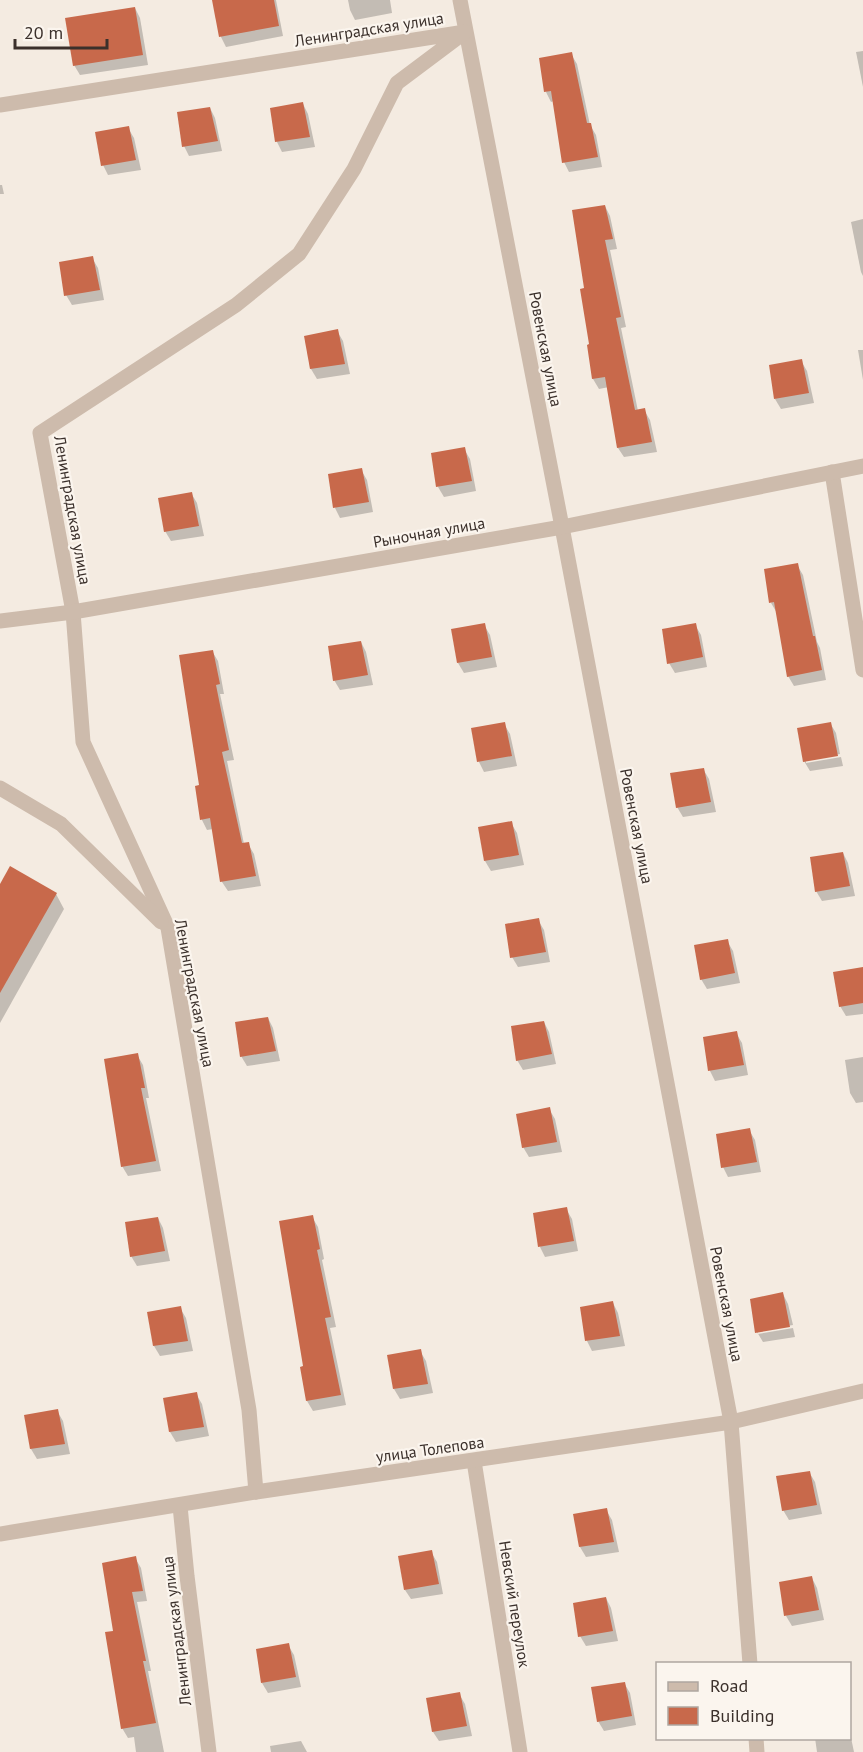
<svg xmlns="http://www.w3.org/2000/svg" width="863" height="1752" font-family="'PT Sans',sans-serif">
<rect width="100%" height="100%" fill="#f4ebe1"/>
<g fill="#0003">
<polygon points="220,0 276,0 283,36 226,47 221,37 214,1"/>
<polygon points="348,0 390,0 392,13 355,20 350,10"/>
<polygon points="135,8 140,18 148,65 80,75 74,65"/>
<polygon points="863,51 863,87 856,52"/>
<polygon points="571,54 577,64 590,125 596,135 602,167 569,172 564,162 554,101 551,102 546,92"/>
<polygon points="303,104 308,114 315,147 282,152 277,142 271,109"/>
<polygon points="210,108 215,118 222,151 189,156 184,146"/>
<polygon points="128,128 134,138 141,170 108,175 103,165"/>
<polygon points="0,185 2,185 4,194 0,194"/>
<polygon points="605,206 610,216 617,249 610,250 626,327 621,328 638,411 644,410 650,420 657,452 624,457 618,448 609,387 599,389 593,379 586,289"/>
<polygon points="863,219 863,276 861,272 851,222"/>
<polygon points="92,258 98,268 104,300 72,305 66,295"/>
<polygon points="337,331 343,341 350,374 317,379 311,369 306,337"/>
<polygon points="858,350 863,350 863,380"/>
<polygon points="801,361 807,371 814,403 781,409 775,399"/>
<polygon points="464,449 470,459 476,491 444,497 438,487"/>
<polygon points="361,470 367,480 373,512 340,518 335,508"/>
<polygon points="191,493 197,503 204,536 171,541 165,531"/>
<polygon points="797,565 803,575 817,642 820,648 826,680 794,686 788,676 777,613 771,603"/>
<polygon points="484,625 490,635 497,667 464,673 458,663"/>
<polygon points="695,625 701,635 707,667 675,673 669,663"/>
<polygon points="361,642 366,652 373,685 340,690 334,680"/>
<polygon points="212,651 218,661 224,694 220,694 234,760 227,761 244,844 248,844 254,854 261,886 228,891 222,882 213,829 207,830 202,820 201,787"/>
<polygon points="830,723 836,733 840,754 806,760 806,763 841,757 843,766 810,771 804,761"/>
<polygon points="504,724 510,734 517,766 484,772 479,762 473,729"/>
<polygon points="703,769 709,779 716,812 683,817 677,807"/>
<polygon points="511,823 517,833 524,865 491,871 485,861 480,828"/>
<polygon points="843,853 848,863 855,896 822,901 816,891"/>
<polygon points="0,887 56,894 64,909 0,1023"/>
<polygon points="538,920 544,930 550,962 518,967 512,957"/>
<polygon points="727,941 733,951 740,983 707,989 701,979"/>
<polygon points="863,969 863,1014 846,1016 840,1006"/>
<polygon points="268,1018 273,1028 280,1061 247,1066 241,1056"/>
<polygon points="544,1022 549,1032 556,1064 523,1070 517,1060"/>
<polygon points="736,1033 742,1043 748,1075 715,1081 710,1071 705,1038"/>
<polygon points="137,1055 143,1065 149,1098 146,1098 161,1171 128,1176 122,1166"/>
<polygon points="863,1057 863,1102 856,1103 850,1093 845,1060"/>
<polygon points="549,1109 555,1119 562,1152 529,1157 523,1147"/>
<polygon points="749,1130 755,1140 761,1172 728,1177 723,1167"/>
<polygon points="566,1209 572,1219 578,1251 545,1257 540,1247"/>
<polygon points="312,1217 318,1227 324,1259 322,1260 336,1327 330,1328 346,1405 313,1411 307,1401 305,1367"/>
<polygon points="158,1218 163,1228 170,1261 137,1266 131,1256"/>
<polygon points="783,1294 788,1304 793,1325 758,1331 758,1334 793,1328 795,1337 763,1342 757,1332"/>
<polygon points="613,1303 618,1313 625,1346 592,1351 587,1341 581,1309"/>
<polygon points="180,1308 186,1318 193,1351 160,1356 154,1346 149,1313"/>
<polygon points="420,1351 426,1361 433,1393 400,1399 394,1389"/>
<polygon points="196,1394 202,1404 209,1436 176,1442 170,1432 165,1399"/>
<polygon points="57,1411 63,1421 70,1454 37,1459 31,1449 26,1416"/>
<polygon points="809,1472 815,1482 822,1514 789,1520 783,1510"/>
<polygon points="606,1510 612,1520 619,1552 586,1557 580,1547 575,1515"/>
<polygon points="431,1552 437,1562 443,1594 411,1599 405,1590"/>
<polygon points="135,1558 141,1568 147,1601 137,1602 151,1671 148,1671 164,1752 136,1752 134,1737 128,1738 122,1728 115,1632"/>
<polygon points="812,1578 817,1588 824,1620 792,1626 786,1616"/>
<polygon points="606,1598 611,1608 618,1641 586,1646 580,1636"/>
<polygon points="288,1645 294,1655 301,1687 268,1693 262,1683"/>
<polygon points="624,1683 630,1693 636,1725 604,1731 598,1721"/>
<polygon points="459,1694 465,1704 472,1736 439,1741 433,1732"/>
<polygon points="850,1733 854,1752 817,1752 815,1738 850,1738"/>
<polygon points="301,1741 307,1752 271,1752 270,1746"/>
</g>
<g fill="#c8694b">
<polygon points="212,0 274,0 279,26 219,37"/>
<polygon points="135,7 143,55 73,66 65,18"/>
<polygon points="572,52 587,123 591,123 598,157 562,163 551,91 544,92 539,58"/>
<polygon points="303,102 310,137 275,142 270,108"/>
<polygon points="210,107 218,141 182,147 177,112"/>
<polygon points="129,126 136,160 101,166 95,132"/>
<polygon points="605,205 613,239 605,240 621,317 616,318 635,410 645,408 652,442 617,448 605,377 592,379 587,345 589,344 580,289 584,288 572,210"/>
<polygon points="93,256 100,290 64,296 59,262"/>
<polygon points="338,329 345,364 310,369 304,336"/>
<polygon points="802,359 809,393 774,399 769,365"/>
<polygon points="465,447 472,481 436,487 431,453"/>
<polygon points="362,468 369,502 333,508 328,474"/>
<polygon points="192,492 199,526 164,532 158,498"/>
<polygon points="798,563 813,636 815,636 822,670 787,677 774,602 769,603 764,569"/>
<polygon points="485,623 492,657 457,663 451,629"/>
<polygon points="696,623 703,657 667,664 662,629"/>
<polygon points="361,641 368,675 333,681 328,646"/>
<polygon points="213,650 220,684 216,685 229,750 222,752 242,843 249,842 256,876 220,882 210,818 200,820 195,786 199,785 179,655"/>
<polygon points="505,722 512,756 477,762 471,728"/>
<polygon points="831,722 838,756 803,762 797,728"/>
<polygon points="704,768 711,802 676,808 670,773"/>
<polygon points="512,821 519,855 484,861 478,827"/>
<polygon points="843,852 850,886 815,892 810,857"/>
<polygon points="10,866 57,893 0,993 0,884"/>
<polygon points="539,918 546,952 510,958 505,924"/>
<polygon points="728,939 735,973 700,980 694,945"/>
<polygon points="863,967 863,1003 839,1007 833,972"/>
<polygon points="268,1017 276,1051 240,1057 235,1022"/>
<polygon points="544,1021 552,1054 516,1061 511,1026"/>
<polygon points="737,1031 744,1065 708,1071 703,1037"/>
<polygon points="138,1053 145,1088 141,1088 156,1161 121,1167 104,1059"/>
<polygon points="550,1107 557,1142 522,1148 516,1114"/>
<polygon points="750,1128 757,1162 721,1168 716,1134"/>
<polygon points="567,1207 574,1241 538,1247 533,1213"/>
<polygon points="313,1215 320,1249 317,1250 331,1317 325,1318 341,1395 306,1401 300,1367 303,1366 279,1221"/>
<polygon points="158,1217 165,1251 130,1257 125,1222"/>
<polygon points="783,1292 790,1327 755,1333 750,1299"/>
<polygon points="613,1301 620,1336 585,1341 580,1307"/>
<polygon points="181,1306 188,1341 153,1346 147,1312"/>
<polygon points="421,1349 428,1384 393,1389 387,1355"/>
<polygon points="197,1392 204,1427 169,1432 163,1398"/>
<polygon points="58,1409 65,1444 30,1449 24,1415"/>
<polygon points="810,1471 817,1505 782,1511 776,1476"/>
<polygon points="607,1508 614,1542 579,1547 573,1514"/>
<polygon points="432,1550 439,1584 404,1590 398,1556"/>
<polygon points="136,1556 143,1591 132,1592 146,1661 143,1661 156,1723 121,1729 105,1632 113,1631 102,1563"/>
<polygon points="812,1576 819,1610 784,1616 779,1582"/>
<polygon points="606,1597 613,1631 578,1637 573,1603"/>
<polygon points="289,1643 296,1677 261,1683 256,1649"/>
<polygon points="625,1682 632,1716 597,1722 591,1687"/>
<polygon points="460,1692 467,1726 432,1732 426,1698"/>
</g>
<g fill="none" stroke-linecap="round" stroke-linejoin="round">
<g stroke="#cdbbac" stroke-width="15">
<polyline points="460,0 562,527 731,1422 750,1664"/>
<polyline points="0,105 465,32 397,83 354,169 299,254 236,305 40,433 73,612 83,742 168,928 249,1410 256,1492"/>
<polyline points="832,472 863,670"/>
<polyline points="0,621 73,612 562,527 863,466"/>
<polyline points="0,788 61,824 161,922"/>
<polyline points="474,1461 520,1752"/>
<polyline points="180,1506 187,1576 209,1752"/>
<polyline points="0,1534 256,1492 731,1422 863,1391"/>
<polyline points="756,1738 757,1752"/>
</g>
</g>
<g text-anchor="middle" stroke-width="4.5" stroke-linejoin="round" paint-order="stroke">
<g font-size="16" fill="#3b302b" stroke="#fbf5ee">
<text transform="translate(369 29) rotate(-9)" y="6">Ленинградская улица</text>
<text transform="translate(546 349) rotate(79)" y="6">Ровенская улица</text>
<text transform="translate(73 510) rotate(80)" y="6">Ленинградская улица</text>
<text transform="translate(429 532) rotate(-10)" y="6">Рыночная улица</text>
<text transform="translate(637 826) rotate(79)" y="6">Ровенская улица</text>
<text transform="translate(195 993) rotate(79)" y="6">Ленинградская улица</text>
<text transform="translate(727 1304) rotate(79)" y="6">Ровенская улица</text>
<text transform="translate(430 1449) rotate(-8)" y="6">улица Толепова</text>
<text transform="translate(515 1604) rotate(81)" y="6">Невский переулок</text>
<text transform="translate(176 1631) rotate(-97)" y="6">Ленинградская улица</text>
</g>
</g>
<rect x="656" y="1662" width="195" height="78" fill="#fbf5ee" stroke="#aea6a0" stroke-width="1.5"/>
<rect x="668" y="1682" width="30" height="9" fill="#cdbbac" stroke="#aea6a0" stroke-width="1.5"/>
<text x="710" y="1692" font-size="18" fill="#3b302b">Road</text>
<rect x="668" y="1707" width="30" height="18" fill="#c8694b" stroke="#aea6a0" stroke-width="1.5"/>
<text x="710" y="1722" font-size="18" fill="#3b302b">Building</text>
<path d="M15 39v9h92v-9" fill="none" stroke="#3b302b" stroke-width="3"/>
<text x="24" y="39" font-size="18" fill="#3b302b" stroke="#fbf5ee" stroke-width="4.5" paint-order="stroke">20 m</text>
</svg>
